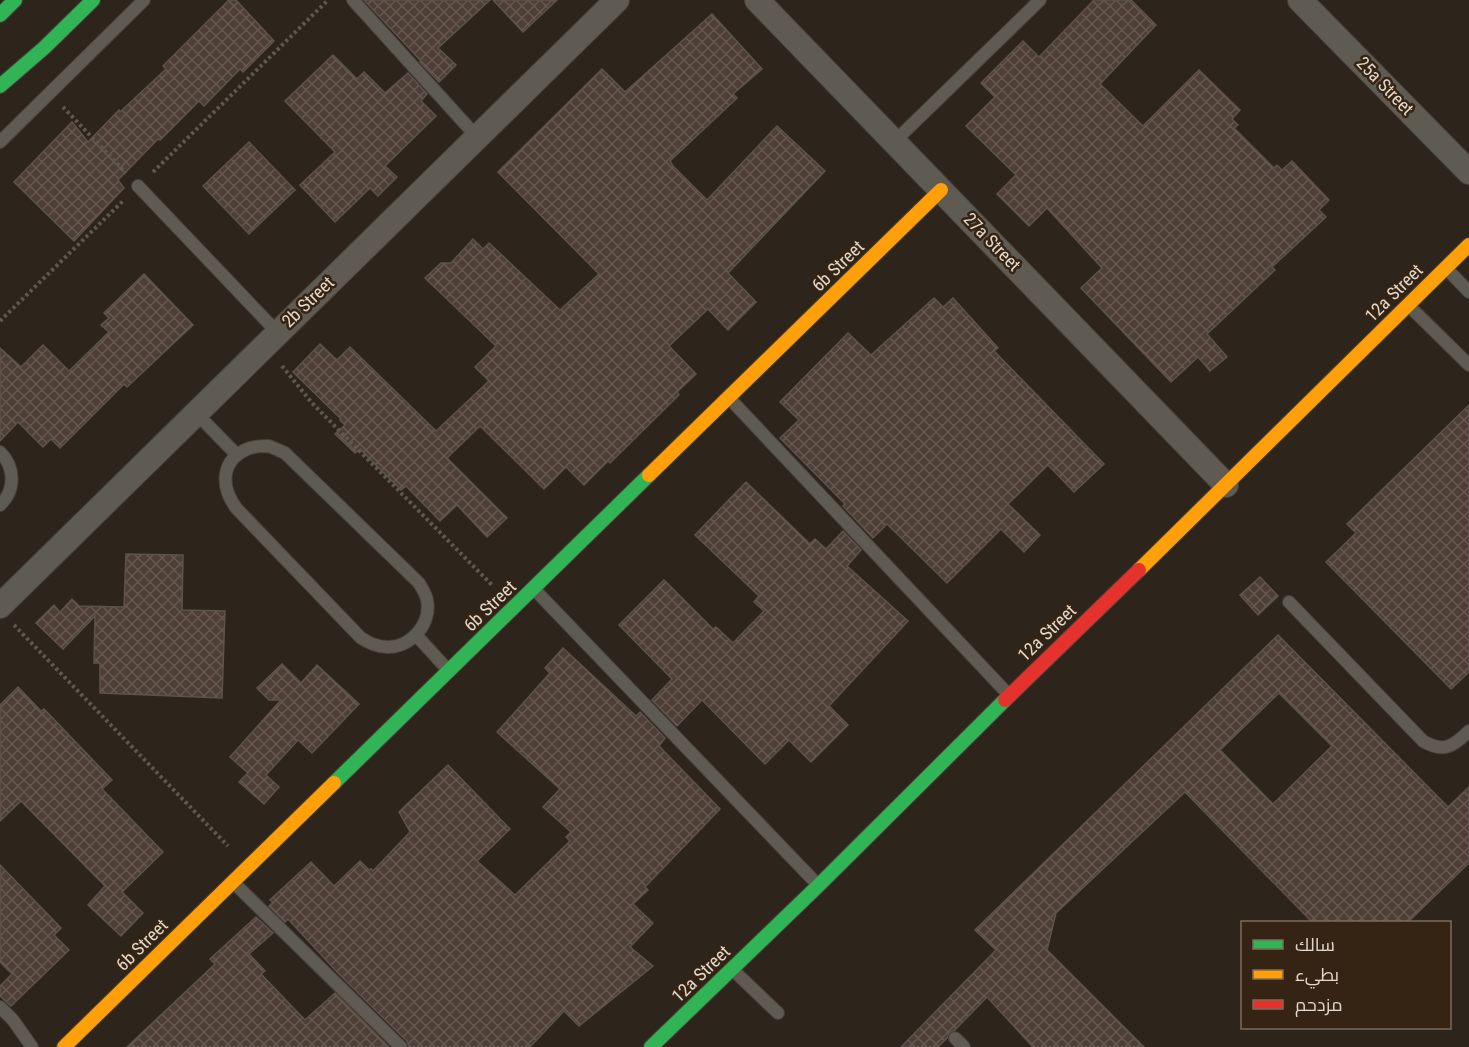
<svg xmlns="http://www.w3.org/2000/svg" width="1469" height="1047" font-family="'Roboto Condensed',Cairo,sans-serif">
<defs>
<pattern id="building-cross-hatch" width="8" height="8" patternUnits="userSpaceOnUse" patternTransform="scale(1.5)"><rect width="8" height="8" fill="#4d3e36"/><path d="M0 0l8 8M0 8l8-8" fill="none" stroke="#665952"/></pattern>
</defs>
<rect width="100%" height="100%" fill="#2d241b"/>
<g fill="url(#building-cross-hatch)" stroke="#5c534d" stroke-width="1.5" fill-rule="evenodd">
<polygon points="229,0 236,0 274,41 243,72 240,69 204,106 199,101 160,140 158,139 118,180 124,188 74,241 14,182 72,122 88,142 119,110 120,112 166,69 163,66"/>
<polygon points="364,0 490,0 438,48 456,65 439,82 420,62 421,61"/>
<polygon points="493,0 557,0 523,32"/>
<polygon points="1094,0 1131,0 1156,25 1100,84 1143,126 1199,70 1240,110 1232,119 1238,125 1234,128 1274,168 1277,165 1282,170 1292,161 1329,200 1319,210 1326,217 1272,267 1275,270 1207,334 1227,357 1210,371 1198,357 1171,382 1081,288 1102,268 1047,208 1029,226 997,194 1016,175 966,126 995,97 981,83 1023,41 1039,57"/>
<polygon points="712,14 762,69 733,94 737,98 670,161 673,166 707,200 777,126 825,171 728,273 756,302 728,330 708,309 669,346 696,374 677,392 679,395 610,463 608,461 584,485 566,467 544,489 480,426 447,458 507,518 487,537 457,505 440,521 406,486 401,490 360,449 355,453 335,434 345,425 340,420 341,419 293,372 320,344 337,360 350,347 436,431 489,381 475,367 496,346 425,278 441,263 451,263 473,239 483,249 489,243 560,310 599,274 498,172 602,69 625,92"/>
<polygon points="333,55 357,79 364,72 385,93 408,73 427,94 421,101 436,116 385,166 397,177 378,196 370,188 335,222 300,185 335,152 285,101"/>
<polygon points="249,142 295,190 249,234 203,186"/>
<polygon points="144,274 193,325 127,387 124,384 60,448 51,439 43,447 18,422 0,441 0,348 21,367 43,345 69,371 109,332 101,325 109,318 104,313"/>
<polygon points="934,298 943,307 953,298 998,348 994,351 1104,464 1074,492 1048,465 1008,504 1040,535 1024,552 1001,529 947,583 887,524 873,538 843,506 845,504 780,438 799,420 780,402 848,333 871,355"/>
<polygon points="1469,405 1469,672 1451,689 1326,562 1356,533 1347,524"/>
<polygon points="746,482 810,544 815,539 826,549 843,531 861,550 847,566 908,621 829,706 848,725 811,762 789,740 765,764 702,700 677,726 652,700 672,679 619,625 664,580 713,629 716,627 733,643 764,611 754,602 759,596 695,535"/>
<polygon points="126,554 183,555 182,610 225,611 222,698 100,693 100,663 94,663 95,616 63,649 36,623 54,605 60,612 72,599 79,606 124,607"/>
<polygon points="1260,577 1278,596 1258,615 1240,595"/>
<path d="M1278,635L1448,807L1469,787V863L1408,922H1312L1185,792L1056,913L1047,950L1144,1047H1033L987,997L955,1030L949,1033L947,1038L938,1047H901L996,950L975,930ZM1279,693L1332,746L1273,804L1220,750Z"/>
<polygon points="563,648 636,716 640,712 665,738 659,746 720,809 645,887 648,890 633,904 653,923 630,947 653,966 579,1026 564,1011 530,1047 409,1047 407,1041 339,974 288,919 285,922 269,906 273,902 270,900 311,862 334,886 360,861 369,870 371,869 373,871 410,832 399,812 448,765 510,829 477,861 515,895 570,841 566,837 571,832 543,807 560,789 497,732 550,673 545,668"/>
<polygon points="282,664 301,683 317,665 359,704 312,753 298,740 266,775 279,787 264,804 239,782 248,773 230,757 281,700 269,700 257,688"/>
<polygon points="18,687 41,711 44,709 112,780 102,789 163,852 122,892 143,913 121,936 88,905 105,886 21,801 0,821 0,705"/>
<polygon points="0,865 61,928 54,935 69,950 11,1006 0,996 0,986 12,974 0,962"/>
<polygon points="256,917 273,933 249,954 265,971 261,974 305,1020 335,993 389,1047 127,1047 215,964 210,959"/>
</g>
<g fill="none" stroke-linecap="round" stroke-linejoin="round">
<defs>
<g id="lane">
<polyline points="353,0 477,137"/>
<polyline points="0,142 144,0"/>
<polyline points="894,142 1040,0"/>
<polyline points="138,186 277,332"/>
<polyline points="1447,269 1469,292"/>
<polyline points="1408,305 1469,365"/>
<polyline points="730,399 1008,694"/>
<polyline points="195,412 237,455"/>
<path d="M269,446L285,453L419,583C422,588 426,594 427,600C432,623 411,648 387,647C377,647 370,643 361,638L237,509C220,487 220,459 250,448C256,446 263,446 269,446Z"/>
<path d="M0,452C15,467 16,490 0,505"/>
<polyline points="535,590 818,885"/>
<path d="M1289,602L1423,741C1443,753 1453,747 1469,731"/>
<polyline points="416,635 448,670"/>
<polyline points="233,882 401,1047"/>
<polyline points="733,970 778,1013"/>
<polyline points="0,1007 13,1020 32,1047"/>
<polyline points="955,1038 964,1047"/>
</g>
<g id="street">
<polyline points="757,0 1226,485"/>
<polyline points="1300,0 1469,172"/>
<polyline points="0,606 617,0"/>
</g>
<g id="fast">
<polyline points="0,15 15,0"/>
<polyline points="0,86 44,48 93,0"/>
<polyline points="334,783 649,475"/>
<polyline points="651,1047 819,885 1005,700"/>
</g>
<g id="slow">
<polyline points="649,475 941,190"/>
<polyline points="1139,570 1469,245"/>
<polyline points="64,1047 334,783"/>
</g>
<polyline id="jam" points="1005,700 1139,570"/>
</defs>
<use href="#lane" stroke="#484139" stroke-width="14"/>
<use href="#street" stroke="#484139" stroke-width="26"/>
<use href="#fast" stroke="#484139" stroke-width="16"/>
<use href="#slow" stroke="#484139" stroke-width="16"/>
<use href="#jam" stroke="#484139" stroke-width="16"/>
<g stroke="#5d5951" stroke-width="4" stroke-dasharray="3 3" stroke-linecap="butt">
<polyline points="63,107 126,173"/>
<polyline points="153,172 328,0"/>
<polyline points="0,321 124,200"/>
<polyline points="282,366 312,403 492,585"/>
<polyline points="14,625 228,846"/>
</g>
<use href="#lane" stroke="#5f5b52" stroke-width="12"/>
<use href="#street" stroke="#5f5b52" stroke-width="24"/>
<use href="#fast" stroke="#30b455" stroke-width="14"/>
<use href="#slow" stroke="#ff9f0a" stroke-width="14"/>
<use href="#jam" stroke="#e5322d" stroke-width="14"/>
</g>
<g text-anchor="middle" stroke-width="5" stroke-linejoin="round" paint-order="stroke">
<g font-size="18" fill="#e3d8cd" stroke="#352413">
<text transform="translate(1385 86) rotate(46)" y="6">25a Street</text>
<text transform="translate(992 242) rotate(46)" y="6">27a Street</text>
<text transform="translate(838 266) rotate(-44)" y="6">6b Street</text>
<text transform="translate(1394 293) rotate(-45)" y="6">12a Street</text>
<text transform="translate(308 302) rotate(-44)" y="6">2b Street</text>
<text transform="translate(490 606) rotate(-44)" y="6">6b Street</text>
<text transform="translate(1047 633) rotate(-44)" y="6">12a Street</text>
<text transform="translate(142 945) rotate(-45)" y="6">6b Street</text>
<text transform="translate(701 974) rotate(-44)" y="6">12a Street</text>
</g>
</g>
<rect x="1241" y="921" width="210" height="108" fill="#352413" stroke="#7b6c5d" stroke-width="1.5"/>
<rect x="1253" y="940" width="30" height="9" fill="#30b455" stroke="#7b6c5d" stroke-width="1.5"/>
<text x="1295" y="951" font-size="18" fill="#e3d8cd">سالك</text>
<rect x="1253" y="970" width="30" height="9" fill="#ff9f0a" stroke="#7b6c5d" stroke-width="1.5"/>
<text x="1295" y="981" font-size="18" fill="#e3d8cd">بطيء</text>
<rect x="1253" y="1000" width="30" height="9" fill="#e5322d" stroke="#7b6c5d" stroke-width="1.5"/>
<text x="1295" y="1011" font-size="18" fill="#e3d8cd">مزدحم</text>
</svg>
